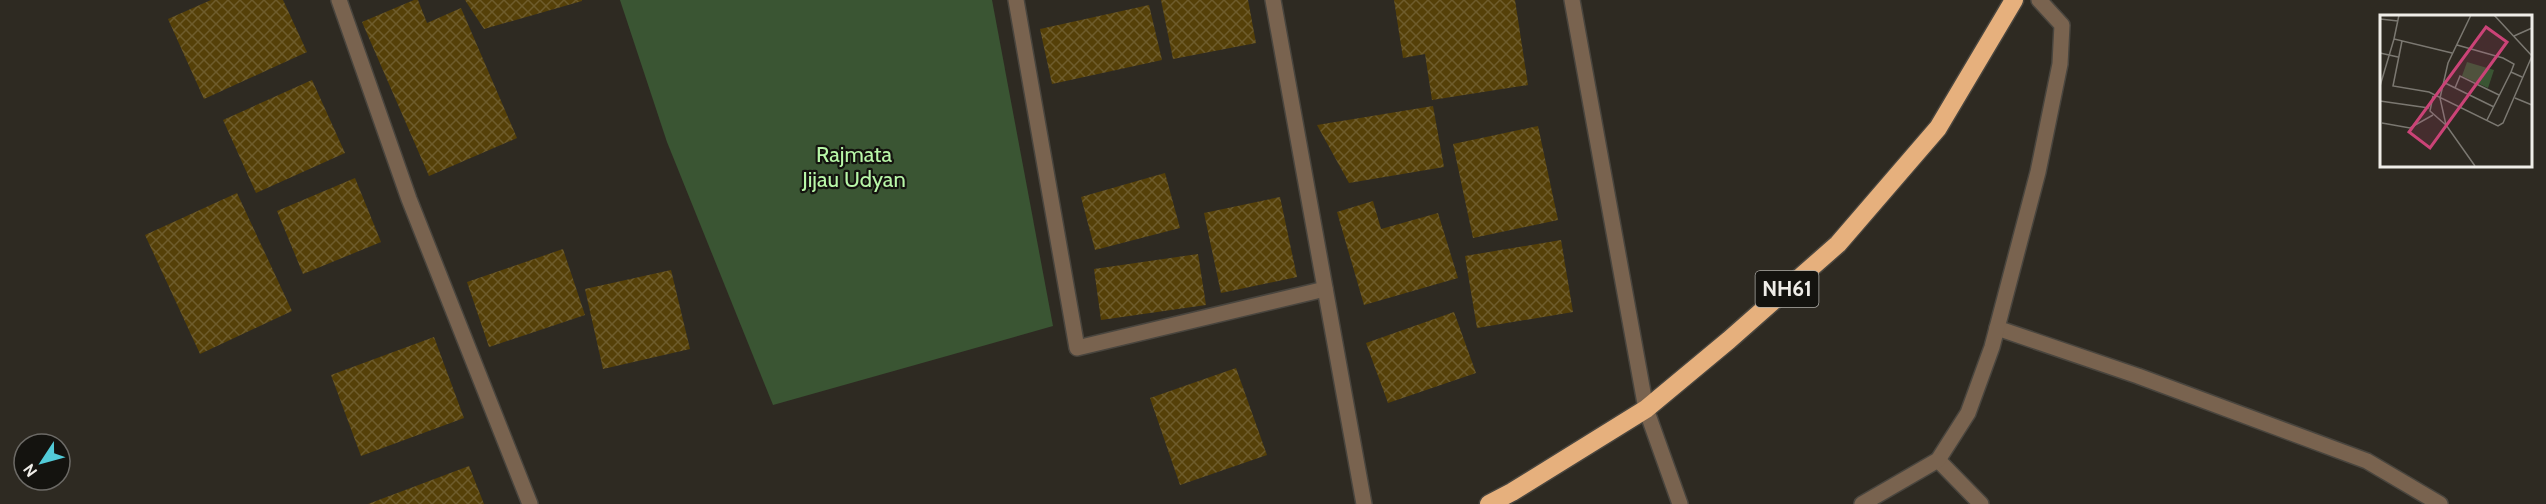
<svg xmlns="http://www.w3.org/2000/svg" width="2546" height="504" font-family="Cabin,sans-serif">
<defs>
<pattern id="building-cross-hatch" width="8" height="8" patternUnits="userSpaceOnUse" patternTransform="scale(1.5)"><rect width="8" height="8" fill="#554008"/><path d="M0 0l8 8M0 8l8-8" fill="none" stroke="#6e5c2c"/></pattern>
</defs>
<rect width="100%" height="100%" fill="#2e2a22"/>
<polygon fill="#3a5533" points="620,0 992,0 1053,326 773,405 667,142"/>
<g fill="url(#building-cross-hatch)">
<polygon points="211,0 283,0 307,52 204,99 168,19"/>
<polygon points="414,0 418,0 427,23 461,8 517,138 429,176 362,22"/>
<polygon points="465,0 582,0 582,1 484,29"/>
<polygon points="1161,0 1248,0 1256,43 1173,59"/>
<polygon points="1394,0 1515,0 1528,85 1432,100 1425,54 1403,58"/>
<polygon points="1149,5 1162,60 1052,84 1040,29"/>
<polygon points="312,80 345,153 256,193 223,120"/>
<polygon points="1433,106 1444,167 1349,183 1317,125"/>
<polygon points="1538,126 1558,220 1473,238 1453,144"/>
<polygon points="1165,173 1180,228 1095,250 1081,197"/>
<polygon points="355,178 381,242 303,274 277,211"/>
<polygon points="237,193 292,311 200,354 145,235"/>
<polygon points="1280,197 1297,277 1221,293 1204,213"/>
<polygon points="1373,201 1381,229 1438,213 1458,278 1364,305 1337,212"/>
<polygon points="1561,240 1573,312 1477,328 1465,256"/>
<polygon points="563,249 585,315 489,347 467,282"/>
<polygon points="1198,254 1206,305 1101,320 1094,269"/>
<polygon points="671,270 690,349 603,369 585,289"/>
<polygon points="1454,312 1476,373 1388,403 1366,343"/>
<polygon points="434,337 464,418 361,456 331,375"/>
<polygon points="1236,368 1267,455 1180,485 1150,398"/>
<polygon points="469,466 484,504 368,504"/>
</g>
<g fill="none" stroke-linecap="round" stroke-linejoin="round">
<defs>
<g id="minor">
<polyline points="339,0 409,199 530,504"/>
<polyline points="1016,0 1077,348 1325,289"/>
<polyline points="1273,0 1364,504"/>
<polyline points="1572,0 1646,409 1680,504"/>
<polyline points="1997,328 2138,376 2367,461 2440,504"/>
<polyline points="1938,460 1981,504"/>
<polyline points="1862,504 1938,460 1968,413 1992,347 2038,172 2060,64 2062,25 2039,0"/>
</g>
<polyline id="highway" points="1489,504 1512,492 1646,409 1729,340 1838,244 1938,128 2014,0"/>
</defs>
<use href="#minor" stroke="#49453e" stroke-width="18"/>
<use href="#highway" stroke="#49453e" stroke-width="21"/>
<use href="#minor" stroke="#79634f" stroke-width="15"/>
<use href="#highway" stroke="#e6b07d" stroke-width="18"/>
</g>
<g text-anchor="middle" stroke-width="4.5" stroke-linejoin="round" paint-order="stroke">
<rect fill="#14130f" stroke="#adaca7" stroke-width="1.5" x="1755.5" y="271" width="63" height="36" rx="4.5"/>
<g font-size="21" font-weight="bold" fill="#efede8">
<text x="1787" y="296">NH61</text>
</g>
<g font-size="22" fill="#b8f7a8" stroke="#14130f">
<text x="854" y="162">Rajmata<tspan x="854" dy="25">Jijau Udyan</tspan></text>
</g>
</g>
<g transform="translate(2380 15)">
<rect width="152" height="152" fill="#2e2a22"/>
<path d="M87,47L114,55L108,73L82,61Z" fill="#3a5533"/>
<path fill="none" stroke="#7b7871" stroke-width="1.5" d="M19,0L14,24L72,38M91,0L68,48L60,83L66,110L95,151M114,0L152,41M0,4L18,6M134,21L152,13M22,26L13,71L49,77L118,111L123,108L152,41M77,30L123,43L134,49L131,57M0,38L18,42M63,67L114,92M0,71L14,24M75,73L80,61L119,80M53,81L50,96L67,111M135,83L152,90M0,86L49,93M107,105L131,57L142,62M2,108L30,113L53,100"/>
<path fill="#cb4377" fill-opacity="0.15" stroke="#cb4377" stroke-width="3" d="M106,12L127,27L50,133L29,117Z"/>
<rect width="152" height="152" fill="none" stroke="#efede8" stroke-width="3"/>
</g>
<g transform="translate(42 462) rotate(234)"><circle r="28" fill="#14130f" stroke="#6c6a66" stroke-width="1.5"/>
<path d="M0-4.5L10 22L0 15L-10 22Z" fill="#52cbd8"/>
<text y="-9" font-size="16" font-weight="bold" text-anchor="middle" fill="#efede8">N</text>
</g>
</svg>
